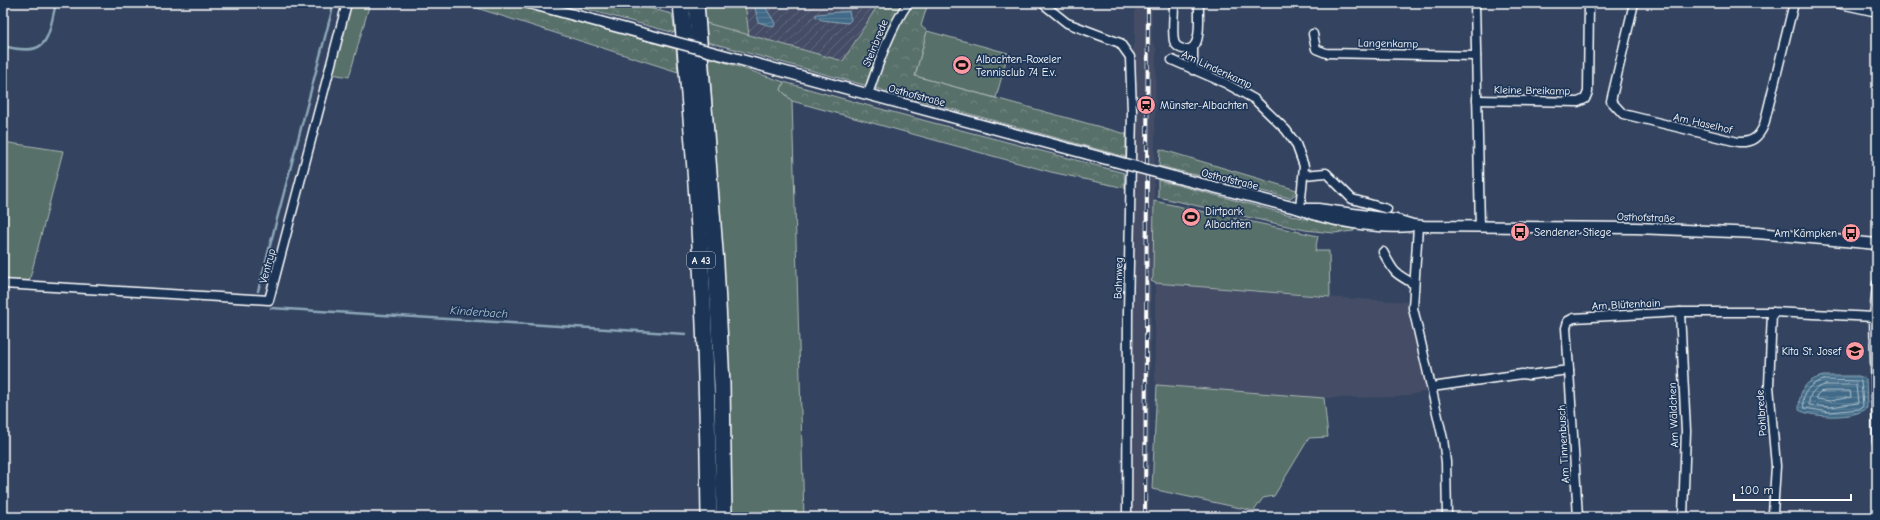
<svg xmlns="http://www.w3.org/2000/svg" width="1880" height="520" font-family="'Comic Neue',sans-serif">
<defs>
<pattern id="industrial-furrows" width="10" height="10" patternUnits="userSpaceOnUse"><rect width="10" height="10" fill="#444e66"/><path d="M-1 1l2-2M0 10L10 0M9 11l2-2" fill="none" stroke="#60697d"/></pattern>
<pattern id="forest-crowns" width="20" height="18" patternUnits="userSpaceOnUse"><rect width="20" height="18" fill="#596f6b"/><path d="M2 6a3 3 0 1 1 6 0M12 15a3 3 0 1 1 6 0" fill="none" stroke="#728581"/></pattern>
<pattern id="water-rules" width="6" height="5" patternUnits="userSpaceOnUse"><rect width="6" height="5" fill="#406a87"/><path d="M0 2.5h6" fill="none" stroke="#5d8099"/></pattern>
</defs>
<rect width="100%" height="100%" fill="#344460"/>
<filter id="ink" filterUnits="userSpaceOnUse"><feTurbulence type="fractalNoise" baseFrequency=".025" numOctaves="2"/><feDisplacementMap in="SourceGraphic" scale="8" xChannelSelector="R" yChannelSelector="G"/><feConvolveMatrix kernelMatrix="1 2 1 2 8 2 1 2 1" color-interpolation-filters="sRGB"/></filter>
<g filter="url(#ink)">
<g fill="#444e66">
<polygon points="1135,3 1152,3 1152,41 1156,48 1153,277 1151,281 1149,517 1131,517 1131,281 1133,46 1135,41"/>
<polygon points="1155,283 1305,296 1409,302 1410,322 1427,391 1398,397 1324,398 1157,385 1155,380"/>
</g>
<polygon fill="url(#industrial-furrows)" points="745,3 879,3 865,23 844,61 749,36"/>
<g fill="#596f6b" stroke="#acb7b5">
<polygon points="350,3 370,3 349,77 332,74"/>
<polygon points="704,3 745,3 749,36 706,23"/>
<polygon points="927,31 1008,53 996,98 915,76"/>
<polygon points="709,57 784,82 781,90 792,101 804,517 729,517 723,264"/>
<polygon points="3,142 63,151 29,282 3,281"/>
<polygon points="1154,201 1318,236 1315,251 1329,251 1330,297 1155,283 1151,281 1153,277"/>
<polygon points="1157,385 1324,398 1328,437 1309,438 1274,496 1263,498 1254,511 1152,489"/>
</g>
<g fill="url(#forest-crowns)" stroke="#acb7b5">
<polygon points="461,3 508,3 676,49 678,72"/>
<polygon points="563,3 629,3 672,14 675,33"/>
<polygon points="879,3 928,3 921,26 927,31 915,76 1126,134 1126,157 708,42 706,23 843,61"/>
<path d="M784,82C897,115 1011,142 1124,173L1125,188L1051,172L792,101L781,90Z"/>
<polygon points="1160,149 1300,191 1290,198 1159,166"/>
<polygon points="1158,180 1302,218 1354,227 1354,231 1334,233 1305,230 1158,197"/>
</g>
<g fill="url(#water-rules)" stroke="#8ca6b7">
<polygon points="754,3 763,3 775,23 774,27 758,22"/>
<polygon points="849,11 851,20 848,23 822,20 815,16 817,14"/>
<path d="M1823,376H1859L1866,379L1867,408C1855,419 1813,418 1799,410C1799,391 1804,381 1823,376Z"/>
</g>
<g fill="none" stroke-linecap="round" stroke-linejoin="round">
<g stroke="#b3c3cf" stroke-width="1">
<path d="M1824,380L1861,381L1863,406L1860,409L1830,412L1804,408C1800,393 1811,383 1824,380Z"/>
<path d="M1825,385H1856L1858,403L1830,407L1809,405C1808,394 1815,387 1825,385Z"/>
<polygon points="1825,391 1850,391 1851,397 1830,401 1817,399 1816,396 1820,392"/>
</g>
<g stroke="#8ca6b7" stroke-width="2.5">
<polyline points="642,3 656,6"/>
<path d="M3,46C48,57 47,42 56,3"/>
<polyline points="258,291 334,3"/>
<polyline points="271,308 686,334"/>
</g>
<defs>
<g id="minor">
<polyline points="1042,3 1067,23 1120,43 1130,57 1132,112 1128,313 1127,517"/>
<path d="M1174,3C1174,15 1172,30 1174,41C1175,45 1179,48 1183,49C1204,54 1198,16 1199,3"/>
<polyline points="1475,3 1480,227"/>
<path d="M1634,3L1611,101L1623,114L1738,142C1752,143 1759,137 1764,125L1794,3"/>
<polyline points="1836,3 1877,12"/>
<polyline points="1313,34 1316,49 1326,53 1476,56"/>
<polyline points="1172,60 1225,83 1254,99 1286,130 1296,144 1304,166 1300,209"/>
<polyline points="1193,70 1193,48"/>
<path d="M868,94C879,62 889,31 908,3"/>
<polyline points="1477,100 1578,102 1585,99 1588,92 1589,3"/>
<polyline points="1304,175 1326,173 1352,199 1387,209"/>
<polyline points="1418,226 1413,308 1443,439 1446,462 1447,517"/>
<path d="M1383,252C1395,274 1393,272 1414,284"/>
<polyline points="3,284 269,300 347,3"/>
<polyline points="1877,284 1874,317 1877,442"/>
<polyline points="1680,312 1686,431 1683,517"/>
<polyline points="1772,312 1769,386 1776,466 1773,513"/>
<polyline points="1569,370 1578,517"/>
<polyline points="1432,387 1522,374 1529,375 1569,370 1566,328 1568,321 1574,318 1680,312 1772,312 1874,317"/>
</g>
<g id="tertiary">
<polyline points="529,3 652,36"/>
<polyline points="734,58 1114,161"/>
<path d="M1174,177L1300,209C1327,221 1380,229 1410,226"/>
<polyline points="1300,209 1318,209 1396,220 1413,225 1424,226 1636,228 1757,233 1877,244"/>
</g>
<g id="motorway">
<path d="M681,3C689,91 697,178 701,266C706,349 708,433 709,517"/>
<polyline points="696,3 716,264 722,385 724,517"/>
</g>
</defs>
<use href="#minor" stroke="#fff" stroke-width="11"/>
<use href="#tertiary" stroke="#fff" stroke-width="13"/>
<use href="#motorway" stroke="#fff" stroke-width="18"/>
<use href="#minor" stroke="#1d3557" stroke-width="8"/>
<use href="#tertiary" stroke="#1d3557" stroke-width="10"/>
<use href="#motorway" stroke="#1d3557" stroke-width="15"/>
<defs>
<polyline id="rail" points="1145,517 1148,3"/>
</defs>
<use href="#rail" stroke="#fff" stroke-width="4"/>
<use href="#rail" stroke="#1d3557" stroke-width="2.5" stroke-dasharray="8" stroke-linecap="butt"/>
<defs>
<g id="tertiary-bridge">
<polyline points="652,36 734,58"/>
<polyline points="1114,161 1174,177"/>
</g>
</defs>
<use href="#tertiary-bridge" stroke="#fff" stroke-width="13" stroke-linecap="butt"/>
<use href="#tertiary-bridge" stroke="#1d3557" stroke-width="10"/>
</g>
</g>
<defs>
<symbol id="stadium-disc" viewBox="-11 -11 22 22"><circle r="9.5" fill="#ff9aa2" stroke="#1d3557"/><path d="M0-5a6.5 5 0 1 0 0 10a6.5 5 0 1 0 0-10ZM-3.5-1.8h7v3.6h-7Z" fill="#111"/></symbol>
<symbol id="station-disc" viewBox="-11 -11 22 22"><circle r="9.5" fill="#ff9aa2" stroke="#1d3557"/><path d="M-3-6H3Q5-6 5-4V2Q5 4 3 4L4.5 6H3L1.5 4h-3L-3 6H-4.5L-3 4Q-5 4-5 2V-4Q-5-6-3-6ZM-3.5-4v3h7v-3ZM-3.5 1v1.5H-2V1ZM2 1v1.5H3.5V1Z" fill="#111"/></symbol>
<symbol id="bus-disc" viewBox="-11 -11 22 22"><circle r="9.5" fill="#ff9aa2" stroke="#1d3557"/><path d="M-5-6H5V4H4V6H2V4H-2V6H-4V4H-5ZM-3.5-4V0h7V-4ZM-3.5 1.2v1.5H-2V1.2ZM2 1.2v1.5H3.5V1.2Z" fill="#111"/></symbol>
<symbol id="school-disc" viewBox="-11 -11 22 22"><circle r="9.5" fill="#ff9aa2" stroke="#1d3557"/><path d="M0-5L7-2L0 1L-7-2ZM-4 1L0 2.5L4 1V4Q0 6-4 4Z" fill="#111"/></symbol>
</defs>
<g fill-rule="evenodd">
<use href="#stadium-disc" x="951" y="54" width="22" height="22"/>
<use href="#station-disc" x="1135" y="94" width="22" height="22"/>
<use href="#stadium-disc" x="1180" y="206" width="22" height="22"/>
<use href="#bus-disc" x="1509" y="221" width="22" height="22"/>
<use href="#bus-disc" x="1840" y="222" width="22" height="22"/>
<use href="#school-disc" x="1844" y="340" width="22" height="22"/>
</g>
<g text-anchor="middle" stroke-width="3.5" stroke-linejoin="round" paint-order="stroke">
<rect fill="#1d3557" stroke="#bbc2cd" stroke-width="1" x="687" y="252" width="28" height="16" rx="3"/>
<g font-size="10" font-weight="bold" fill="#fff">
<text x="701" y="264">A 43</text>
</g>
<g font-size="11" fill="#fff" stroke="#1d3557">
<text transform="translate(875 43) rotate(-68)" y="4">Steinbrede</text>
<text transform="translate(1388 43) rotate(1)" y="4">Langenkamp</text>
<text transform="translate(1217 69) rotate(25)" y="4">Am Lindenkamp</text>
<text transform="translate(1532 90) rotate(1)" y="4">Kleine Breikamp</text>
<text transform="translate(917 95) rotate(15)" y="4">Osthofstraße</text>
<text transform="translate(1703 123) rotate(13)" y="4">Am Haselhof</text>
<text transform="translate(1230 179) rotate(14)" y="4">Osthofstraße</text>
<text transform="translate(1646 217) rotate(2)" y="4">Osthofstraße</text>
<text transform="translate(267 266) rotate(-75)" y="4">Ventrup</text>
<text transform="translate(1118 278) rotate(-88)" y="4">Bahnweg</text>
<text transform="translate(1626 304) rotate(-3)" y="4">Am Blütenhain</text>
<text transform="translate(1761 413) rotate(-94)" y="4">Pohlbrede</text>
<text transform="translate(1673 415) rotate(-92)" y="4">Am Wäldchen</text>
<text transform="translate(1563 444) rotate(-93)" y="4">Am Tinnenbusch</text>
</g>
<g font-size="11" fill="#fff" stroke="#1d3557" text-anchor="start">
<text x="976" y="63">Albachten-Roxeler<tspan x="976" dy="13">Tennisclub 74 E.v.</tspan></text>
<text x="1160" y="109">Münster-Albachten</text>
<text x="1205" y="215">Dirtpark<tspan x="1205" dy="13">Albachten</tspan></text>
<text x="1534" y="236">Sendener Stiege</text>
<text x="1837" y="237" text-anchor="end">Am Kämpken</text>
<text x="1841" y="355" text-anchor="end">Kita St. Josef</text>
</g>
<g font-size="12" font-style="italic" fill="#b3c3cf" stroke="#1d3557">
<text transform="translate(479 312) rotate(4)" y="4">Kinderbach</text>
</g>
</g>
<rect width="1880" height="520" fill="none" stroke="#1d3557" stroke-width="16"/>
<rect x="8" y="8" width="1864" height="504" fill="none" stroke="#fff" stroke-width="1.5" filter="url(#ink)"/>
<path d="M1734 494v6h117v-6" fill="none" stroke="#ffffff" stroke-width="2"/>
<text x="1740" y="494" font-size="12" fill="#ffffff" stroke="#1d3557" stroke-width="3" paint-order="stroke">100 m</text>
</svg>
